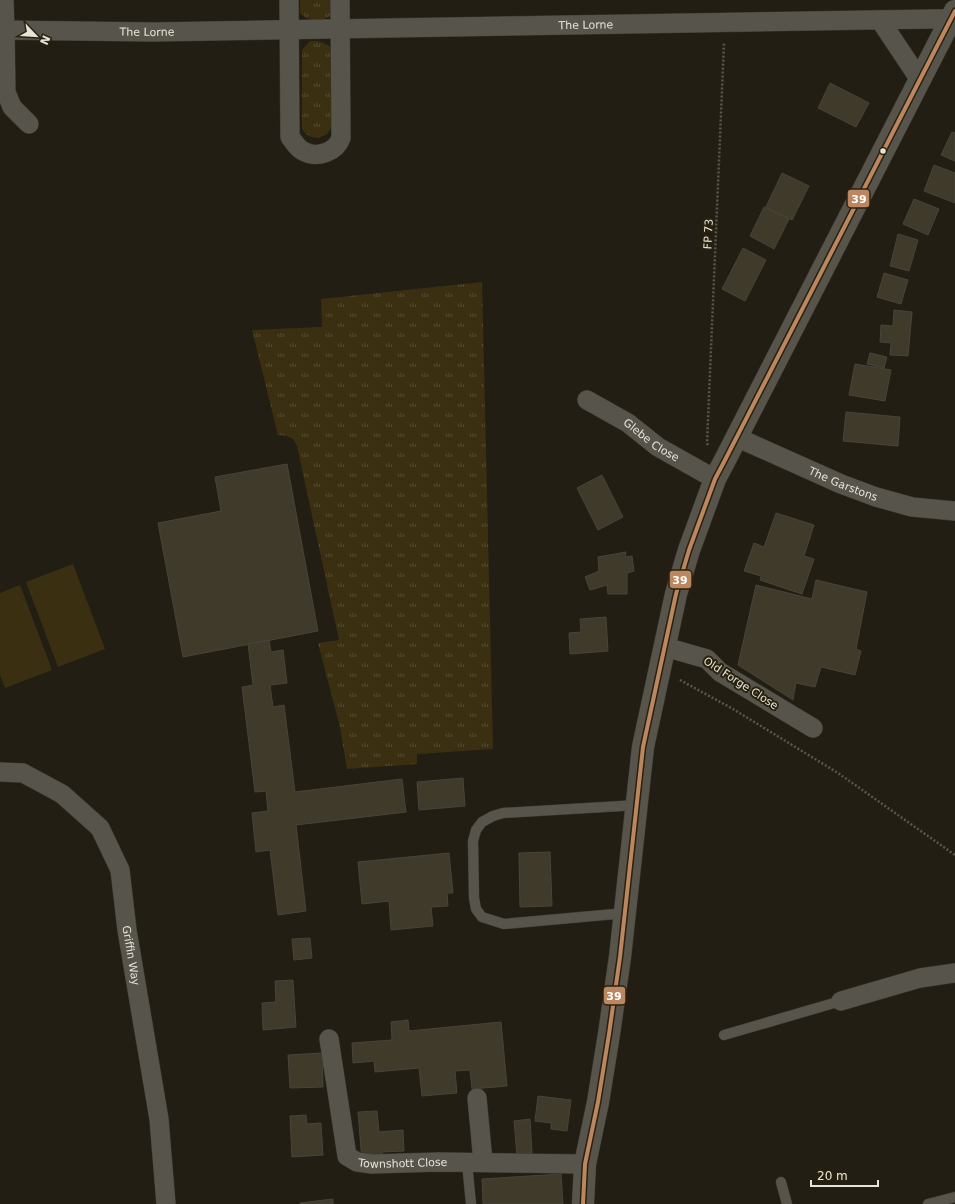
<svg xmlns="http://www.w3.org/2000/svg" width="955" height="1204" font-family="'DejaVu Sans',sans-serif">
<defs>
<pattern id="park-tufts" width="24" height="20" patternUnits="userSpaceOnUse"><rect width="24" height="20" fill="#3a3011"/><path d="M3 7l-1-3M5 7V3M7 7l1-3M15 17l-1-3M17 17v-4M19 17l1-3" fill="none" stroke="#564e33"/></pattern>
</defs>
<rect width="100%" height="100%" fill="#221e14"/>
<g fill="#3a3011">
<polygon points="73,564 105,649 58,667 26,582"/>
<polygon points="20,585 52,670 5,688 0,675 0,593"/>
</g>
<g fill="url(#park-tufts)">
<path d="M300,0H332L331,15C322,23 308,21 300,13Z"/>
<path d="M310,41C320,41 326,42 333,50L332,126L327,134L319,138C311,137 305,136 302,128V50Z"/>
<path d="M482,282L493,749L417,754V764L347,769L340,727L318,643L339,640L297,446C294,436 287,436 278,435L252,330L322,327L321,299Z"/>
</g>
<g fill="#3f3a2a" stroke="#47443b">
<polygon points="830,83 869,103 856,127 818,108"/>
<polygon points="952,132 955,133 955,161 941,155"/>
<polygon points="934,165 955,173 955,203 924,191"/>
<polygon points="782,173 809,186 792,220 766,207"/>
<polygon points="914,199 939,209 928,235 903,224"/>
<polygon points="764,207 789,219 774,249 750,236"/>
<polygon points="898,234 918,240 909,271 890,266"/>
<polygon points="743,248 766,260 745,301 722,289"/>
<polygon points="884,273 908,280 901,304 877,297"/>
<polygon points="894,310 912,312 908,356 890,355 891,343 880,342 881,325 893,326"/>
<polygon points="870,353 887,357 884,368 867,364"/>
<polygon points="855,364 891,370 885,401 849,395"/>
<polygon points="846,412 900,417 898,446 843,441"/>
<polygon points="287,464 318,631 183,657 158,523 221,511 215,477"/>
<polygon points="602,475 623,517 598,530 577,488"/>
<polygon points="776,513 814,525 804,556 814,559 802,594 760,580 761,576 744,571 754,543 764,547"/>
<polygon points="626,552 625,557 632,556 634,571 627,573 627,594 608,594 607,585 590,590 585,577 599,571 598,557"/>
<polygon points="816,580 867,592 856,649 861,651 855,675 821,667 815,687 796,683 793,700 738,665 756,585 812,599"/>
<polygon points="606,617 608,651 570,654 569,633 581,632 580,619"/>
<polygon points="269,640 271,652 283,650 287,683 270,685 273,707 284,705 295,792 402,779 406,812 296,825 306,911 278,915 270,850 256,852 252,813 268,811 266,791 255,792 242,687 253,685 248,644"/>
<polygon points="463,778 465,806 419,810 417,782"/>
<polygon points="550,852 552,906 520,907 519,853"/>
<polygon points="449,853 453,893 447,893 448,906 431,907 433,926 391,930 389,901 362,904 358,862"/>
<polygon points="310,938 312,958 294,960 292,939"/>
<polygon points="293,980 296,1027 263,1030 262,1003 276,1002 275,981"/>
<polygon points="408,1020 409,1031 501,1022 507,1086 472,1089 470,1070 455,1071 457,1093 422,1096 419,1068 375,1072 374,1061 353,1063 352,1043 392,1040 391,1022"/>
<polygon points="322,1053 323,1087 290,1088 288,1055"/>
<polygon points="538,1096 571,1100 567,1131 551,1129 551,1123 535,1121"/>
<polygon points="377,1111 379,1132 403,1130 404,1151 382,1152 383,1159 362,1161 358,1112"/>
<polygon points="306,1115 307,1124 321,1123 323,1155 292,1157 290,1116"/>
<polygon points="530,1119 532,1153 517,1155 514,1121"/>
<polygon points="561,1174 563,1204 483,1204 482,1179"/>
<polygon points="333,1199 333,1204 300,1204 300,1203"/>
</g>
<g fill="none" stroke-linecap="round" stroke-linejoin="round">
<defs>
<g id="service">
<polyline points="626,913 504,924 482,917 476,909 474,898 473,841 476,830 482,822 493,816 503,813 638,805"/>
<polyline points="724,1035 841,1001"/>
<polyline points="467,1163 471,1204"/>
<polyline points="781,1182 787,1204"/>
<polyline points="928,1204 955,1197"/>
</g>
<g id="minor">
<polyline points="4,0 5,30 6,92 12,107 29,124"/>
<path d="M289,0L290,137C294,142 297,148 303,151C317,159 336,152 341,138L340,0"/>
<polyline points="880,20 920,80"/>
<path id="s1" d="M0,30L153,32L932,19H951"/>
<path id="s2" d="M587,400L628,423L658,447L715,479"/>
<path id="s3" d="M736,437L841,484L876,497L912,507L955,511"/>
<polyline points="665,647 707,659 720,672 813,728"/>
<path id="s4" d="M0,772L23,773L62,794L100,828L120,870L127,930L159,1119L166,1204"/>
<polyline points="841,1001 920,978 955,973"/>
<path id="s5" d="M329,1039L347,1156L357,1162L372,1164L439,1162L585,1164"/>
<polyline points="477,1098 483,1162"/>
</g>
<polyline id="tertiary" points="583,1204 585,1164 598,1102 609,1034 620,957 643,747 676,594 689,550 715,479 725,460 955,11"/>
</defs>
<use href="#service" stroke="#3b3831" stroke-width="11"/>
<use href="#minor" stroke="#3b3831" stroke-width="20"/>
<use href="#tertiary" stroke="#3b3831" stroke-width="23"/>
<g stroke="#58564f" stroke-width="2.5" stroke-dasharray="2 2" stroke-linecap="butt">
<polyline points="708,445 707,443 724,43"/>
<polyline points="680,680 733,709 838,773 955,855"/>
</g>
<use href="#service" stroke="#57544b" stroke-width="10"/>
<use href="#minor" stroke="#57544b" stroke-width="19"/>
<use href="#tertiary" stroke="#57544b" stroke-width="22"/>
<defs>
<polyline id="bus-1" points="583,1204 585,1164 598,1102 609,1034 620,957 643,747 676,594 689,550 715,479 725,460 955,11"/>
</defs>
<use href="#bus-1" stroke="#28220e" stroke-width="7"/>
<use href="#bus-1" stroke="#bb8660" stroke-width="4"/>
</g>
<circle fill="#e7e3d7" stroke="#28220e" stroke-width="1.5" cx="883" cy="151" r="3.5"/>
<g text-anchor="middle" stroke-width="4" stroke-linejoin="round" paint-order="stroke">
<g font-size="11" fill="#e7e3d7" stroke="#28220e">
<text dy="4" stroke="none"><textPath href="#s1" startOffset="586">The Lorne</textPath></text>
<text dy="4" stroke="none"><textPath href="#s1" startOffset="147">The Lorne</textPath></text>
<text transform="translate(708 234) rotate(-87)" y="4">FP 73</text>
<text dy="4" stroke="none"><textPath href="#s2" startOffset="76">Glebe Close</textPath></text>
<text dy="4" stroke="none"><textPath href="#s3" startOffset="117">The Garstons</textPath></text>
<text transform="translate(741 683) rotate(33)" y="4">Old Forge Close</text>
<text dy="4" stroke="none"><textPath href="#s4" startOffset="251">Griffin Way</textPath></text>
<text dy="4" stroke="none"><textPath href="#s5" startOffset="176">Townshott Close</textPath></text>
</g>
</g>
<g stroke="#28220e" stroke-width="1.5">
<rect x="847" y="189" width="23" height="19" rx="4" fill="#bb8660"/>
<rect x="669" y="570" width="23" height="19" rx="4" fill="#bb8660"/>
<rect x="603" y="986" width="23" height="19" rx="4" fill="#bb8660"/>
</g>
<g font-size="11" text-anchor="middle" font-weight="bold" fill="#fff">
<text x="859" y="203">39</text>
<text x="680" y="584">39</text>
<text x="614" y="1000">39</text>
</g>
<g transform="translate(36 36) rotate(115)" stroke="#28220e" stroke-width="3" paint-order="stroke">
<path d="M0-3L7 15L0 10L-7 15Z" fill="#e7e3d7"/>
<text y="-6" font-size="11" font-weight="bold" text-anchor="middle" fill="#e7e3d7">N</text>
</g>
<path d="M811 1180v6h67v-6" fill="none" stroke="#e7e3d7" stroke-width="2"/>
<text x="817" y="1180" font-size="12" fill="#e7e3d7" stroke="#28220e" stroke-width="3" paint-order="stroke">20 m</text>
</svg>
